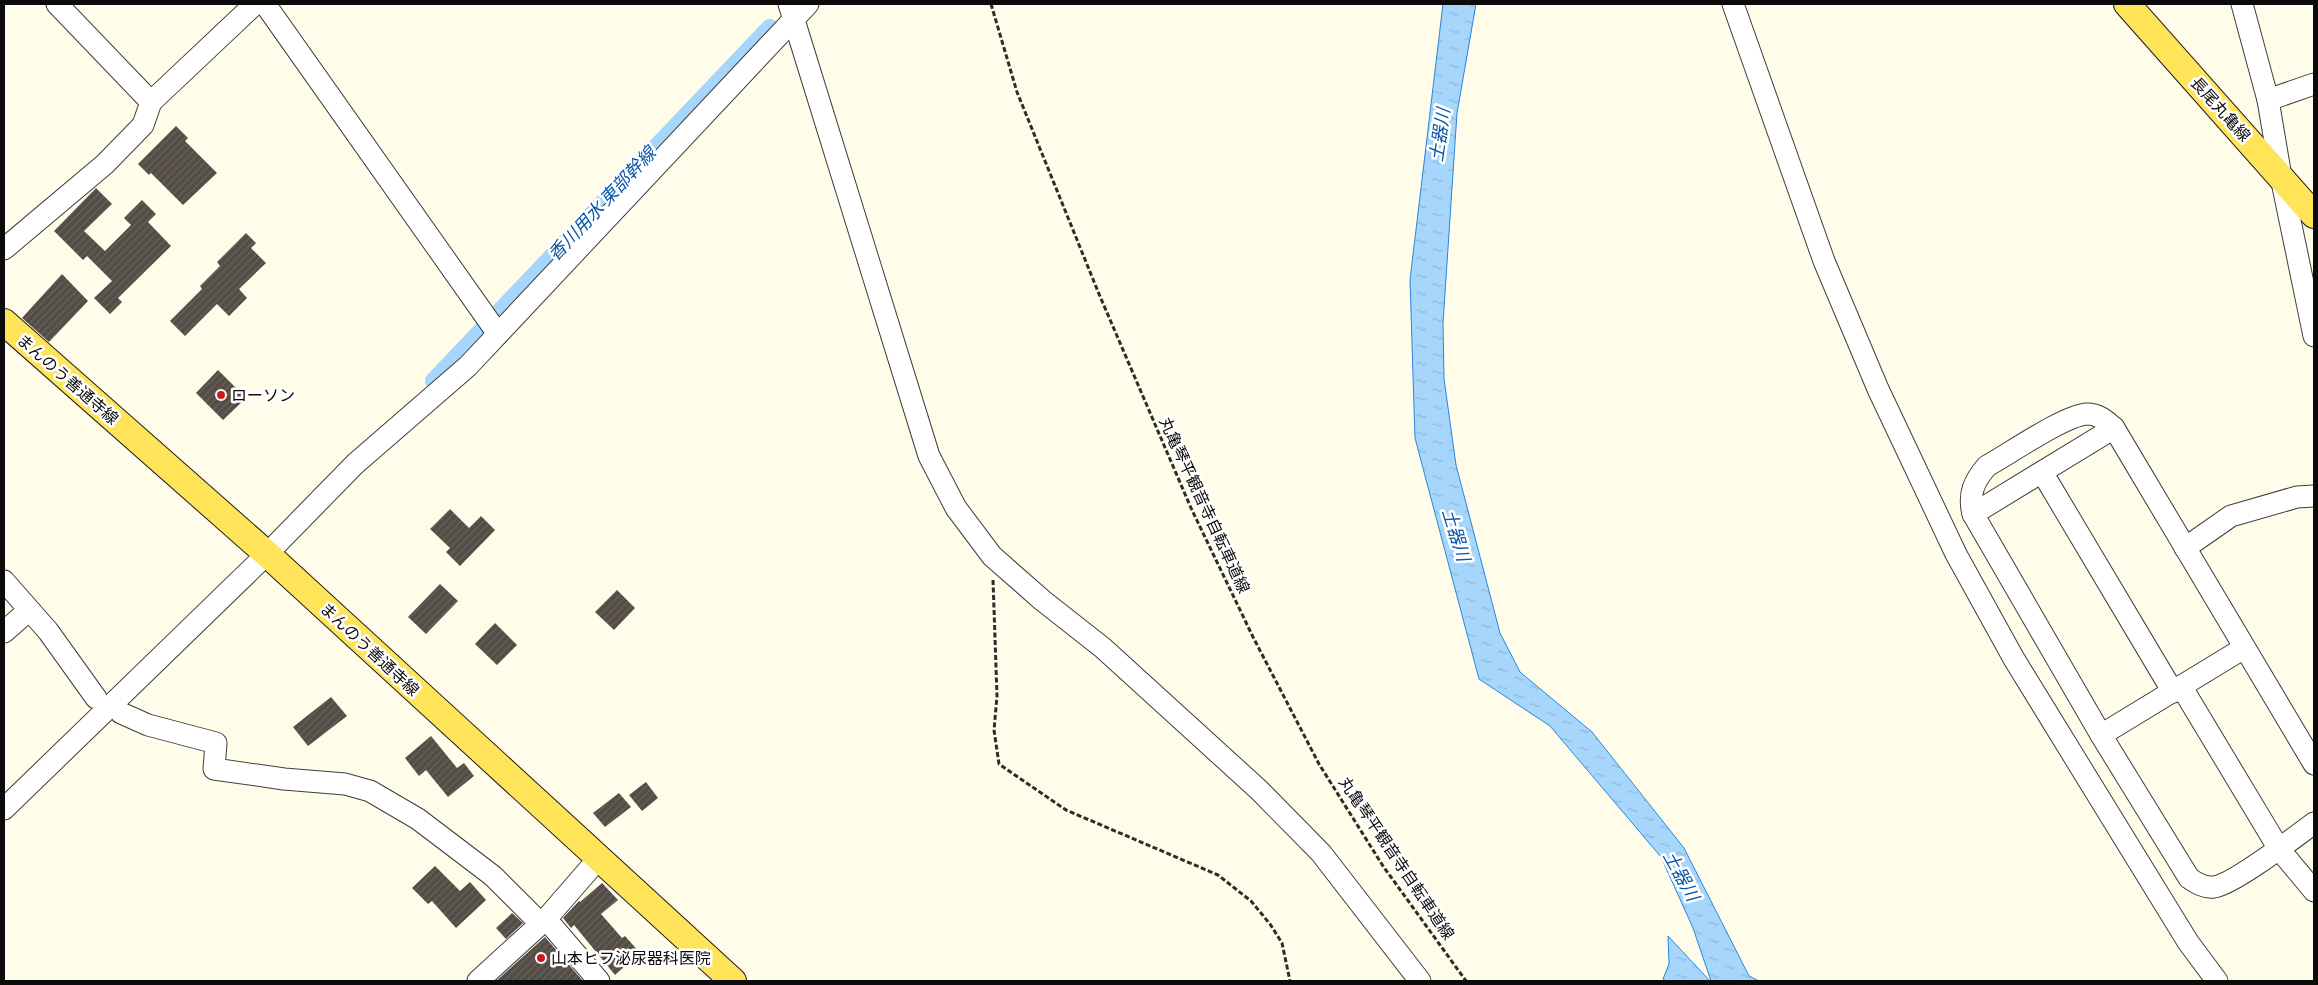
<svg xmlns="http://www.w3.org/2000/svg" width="2318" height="985" font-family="Literata,'Noto Sans JP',serif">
<defs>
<pattern id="water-ripples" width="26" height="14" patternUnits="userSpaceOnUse" patternTransform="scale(1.25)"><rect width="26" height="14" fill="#a7d6fc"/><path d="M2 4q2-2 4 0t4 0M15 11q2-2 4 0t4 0" fill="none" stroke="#8eb6d7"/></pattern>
<pattern id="building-hatch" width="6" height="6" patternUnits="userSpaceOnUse" patternTransform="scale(1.25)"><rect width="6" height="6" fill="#544d46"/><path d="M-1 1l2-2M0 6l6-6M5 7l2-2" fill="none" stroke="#68625c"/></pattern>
</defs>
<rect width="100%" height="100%" fill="#fffce9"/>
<g fill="url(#water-ripples)" stroke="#2786db">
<polygon points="1443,4 1476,4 1457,113 1443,323 1444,379 1456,465 1500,633 1520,672 1592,732 1684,848 1749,976 1759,981 1711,981 1693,928 1661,857 1550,726 1479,679 1415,438 1410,280"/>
<polygon points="1668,936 1710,981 1666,981 1663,979 1669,964"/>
</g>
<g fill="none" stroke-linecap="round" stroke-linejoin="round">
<polyline stroke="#a7d6fc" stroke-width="18" points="434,381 770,28"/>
</g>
<g fill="url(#building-hatch)">
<polygon points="176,126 188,138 185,141 217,173 183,205 151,173 149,175 138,164"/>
<polygon points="96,188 112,204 84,231 105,251 131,225 124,218 142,200 156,214 148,222 171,246 118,298 122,302 110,314 94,298 112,281 87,256 83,260 54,231"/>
<polygon points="246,233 256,243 251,248 266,263 239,289 247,298 229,316 217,304 185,336 170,321 202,289 200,286 220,266 217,262"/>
<polygon points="62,274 88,301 49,342 22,318"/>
<polygon points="218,370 246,398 223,420 196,393"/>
<polygon points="450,509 469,528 481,516 495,530 460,566 446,552 450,548 430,529"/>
<polygon points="440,584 458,601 426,634 408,617"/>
<polygon points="617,590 635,608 614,630 595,612"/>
<polygon points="495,623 517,645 497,665 475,644"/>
<polygon points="331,697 347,716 308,746 293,727"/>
<polygon points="431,736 457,768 464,763 474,776 448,797 426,770 419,776 405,758"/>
<polygon points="646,782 658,798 642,811 629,795"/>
<polygon points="619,793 631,807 605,827 593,813"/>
<polygon points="435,866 460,891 470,882 486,900 456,928 432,901 428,904 412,888"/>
<polygon points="602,883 618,900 601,914 622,938 625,936 640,953 615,975 574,925 571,928 563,918 579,901 580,902"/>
<polygon points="512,913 523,923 506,939 496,928"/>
<polygon points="545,937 583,981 496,981"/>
</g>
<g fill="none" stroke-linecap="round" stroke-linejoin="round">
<defs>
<g id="minor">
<polyline points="57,4 151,102"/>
<polyline points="265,4 498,334"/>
<polyline points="789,4 929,456 956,508 992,556 1042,600 1103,648 1259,790 1321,853 1420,981"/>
<polyline points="1733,4 1824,261 1878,389 1956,554 2014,659 2188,942 2217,981"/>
<polyline points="2242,4 2268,100 2281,177 2314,336"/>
<polyline points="2268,100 2314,84"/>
<polyline points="4,249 105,164 143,125 151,102 255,4"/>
<polyline points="2042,472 2173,692"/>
<polyline points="1973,514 2114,428"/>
<polyline points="2185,548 2231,516 2297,497 2314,496"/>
<polyline points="4,581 48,631 96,698"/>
<polyline points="4,632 29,610"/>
<polyline points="2181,686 2279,849 2314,891"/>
<polyline points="121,713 148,725 216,743 214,769 284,779 345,784 370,791 418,819 493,876 541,924"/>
<polyline points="2101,735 2244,648"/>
<path d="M2314,764L2114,428C2106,421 2099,414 2087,414C2065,415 2009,454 1987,466C1974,481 1968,494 1973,514L2101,735L2189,878C2196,883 2204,888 2214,887C2234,884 2295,837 2314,823"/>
<polyline points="4,809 267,554 355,464 468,366 808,4"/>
<polyline points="546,919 599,981"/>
<polyline points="478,981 546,919 599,858"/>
</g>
<g id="major">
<polyline points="2127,4 2314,215"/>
<polyline points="4,322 267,554 733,981"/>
</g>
</defs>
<use href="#minor" stroke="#3e3e3e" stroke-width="23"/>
<use href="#major" stroke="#1c1c1c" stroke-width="28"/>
<g stroke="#2d2d2d" stroke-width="3" stroke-dasharray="5 2.5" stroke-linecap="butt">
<polyline points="991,4 1017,92 1099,294 1191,508 1253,637 1319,764 1383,866 1466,981"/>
<polyline points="993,580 997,696 994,730 999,764 1066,810 1218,875 1251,901 1270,924 1282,943 1290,981"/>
</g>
<use href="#minor" stroke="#fff" stroke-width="21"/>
<use href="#major" stroke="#ffe359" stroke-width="26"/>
</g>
<g fill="#c81a16" stroke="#fff" stroke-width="2">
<circle cx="221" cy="395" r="5"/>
<circle cx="541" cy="958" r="5"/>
</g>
<g text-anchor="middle" stroke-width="5" stroke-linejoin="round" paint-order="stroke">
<g font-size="16" fill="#0b0b0b" stroke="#fff">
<text transform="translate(2221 109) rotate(48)" y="6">長尾丸亀線</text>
<text transform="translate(68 379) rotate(41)" y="6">まんのう善通寺線</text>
<text transform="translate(1205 505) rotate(65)" y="6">丸亀琴平観音寺自転車道線</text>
<text transform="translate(370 649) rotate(43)" y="6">まんのう善通寺線</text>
<text transform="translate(1397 858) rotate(56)" y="6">丸亀琴平観音寺自転車道線</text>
</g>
<g font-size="16" fill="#0b0b0b" stroke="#fff" text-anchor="start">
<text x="231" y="401">ローソン</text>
<text x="551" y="964">山本ヒフ泌尿器科医院</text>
</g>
<g font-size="18" font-style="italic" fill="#0957a8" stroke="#fff">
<text transform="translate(1440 135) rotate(-82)" y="6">土器川</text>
<text transform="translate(602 204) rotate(-47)" y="6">香川用水 東部幹線</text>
<text transform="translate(1456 535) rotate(73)" y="6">土器川</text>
<text transform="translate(1681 876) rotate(61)" y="6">土器川</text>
</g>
</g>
<rect width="2318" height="985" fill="none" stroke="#0b0b0b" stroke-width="10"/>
</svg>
